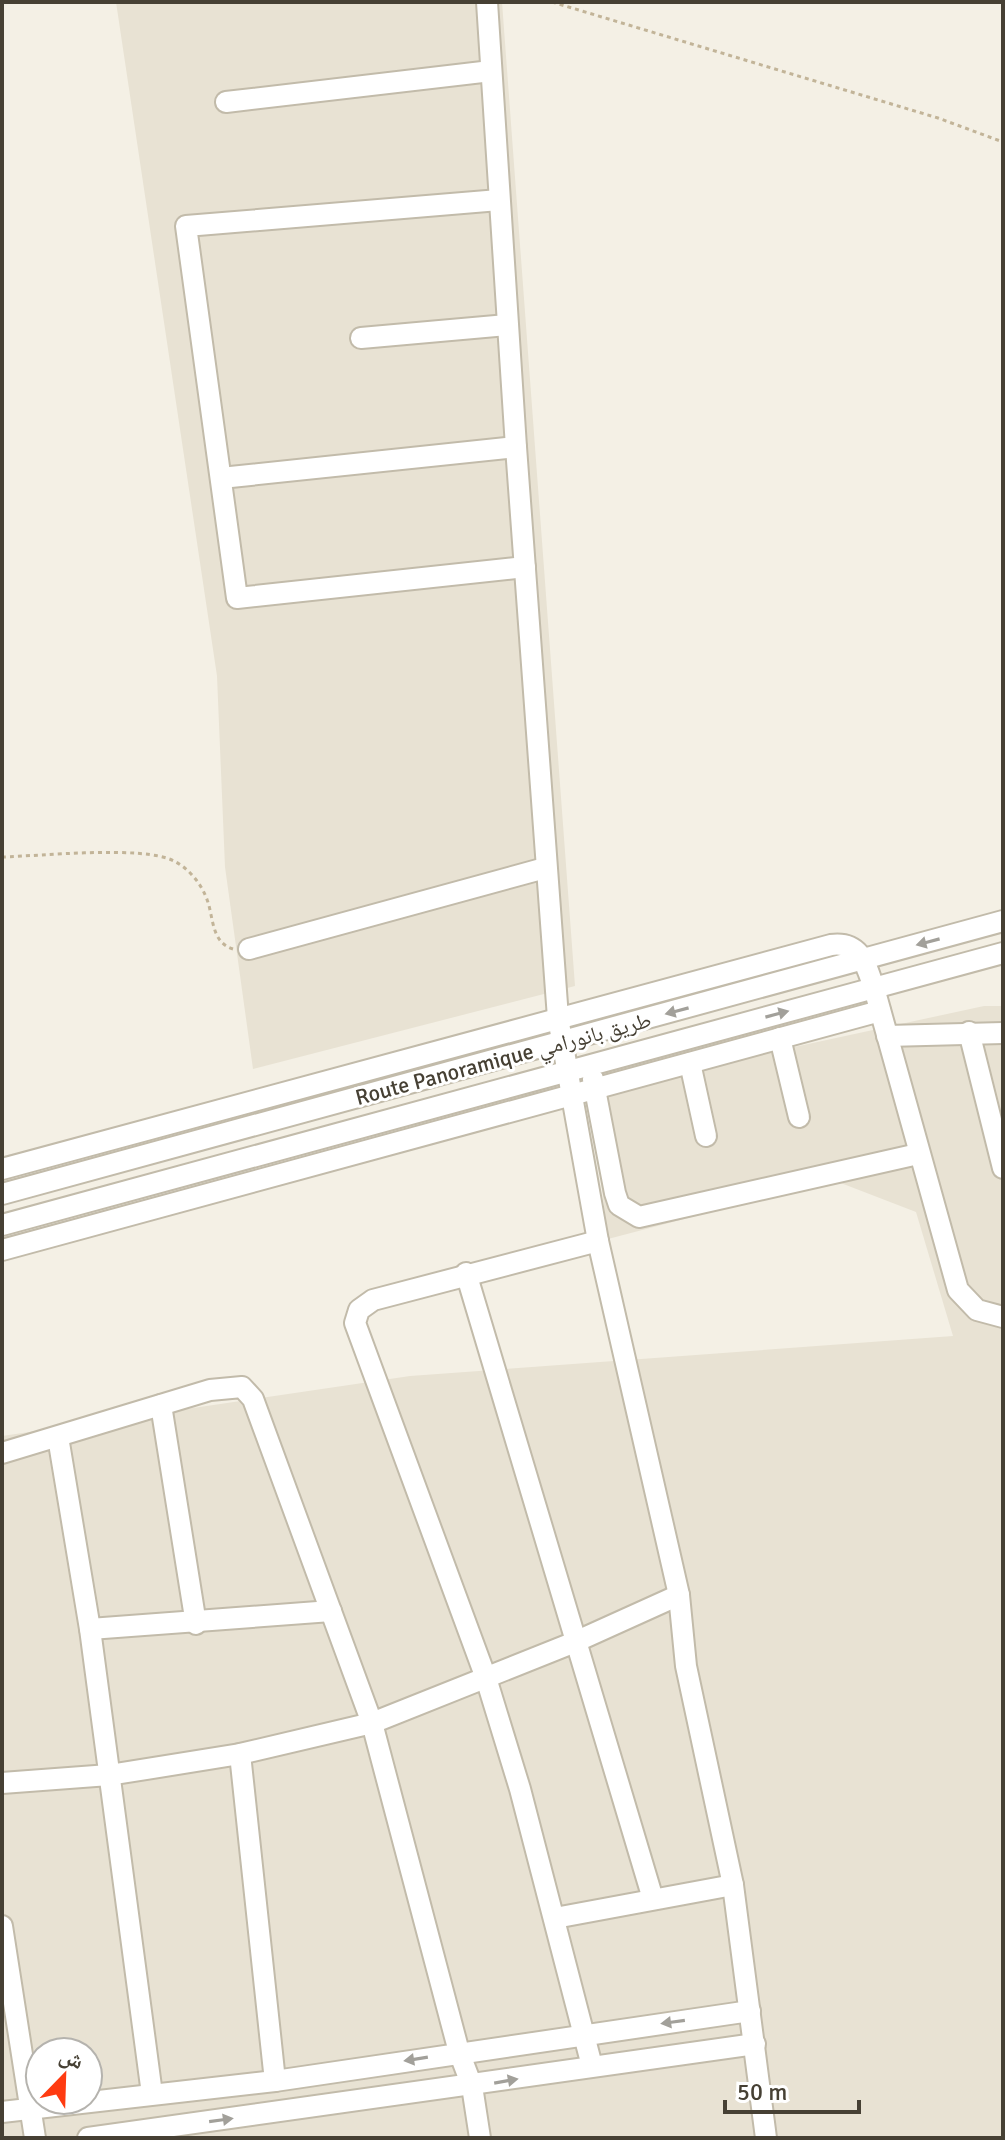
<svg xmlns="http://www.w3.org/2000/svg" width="1005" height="2140" font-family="Signika,'Noto Naskh Arabic',sans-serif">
<rect width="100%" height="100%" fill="#f4f0e5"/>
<g fill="#e8e2d3" fill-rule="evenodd">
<polygon points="116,2 502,2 575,986 253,1069 225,867 217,676"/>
<path d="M984,1006H1003V2138H2V1436L410,1376L953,1336L916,1212L833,1180L608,1239L590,1091ZM40,2052H88V2100H40Z"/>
</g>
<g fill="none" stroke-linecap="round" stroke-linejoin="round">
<defs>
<g id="minor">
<polyline points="487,2 516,447 558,1018 598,1241 679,1595 686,1666 733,1885 766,2138"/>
<polyline points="226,102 491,71"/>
<polyline points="499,200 186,226 237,598 525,567"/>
<polyline points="361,338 507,325"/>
<polyline points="221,478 516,447"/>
<polyline points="249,949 545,868"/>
<polyline points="969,1032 1003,1168"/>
<polyline points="887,1036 1003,1033"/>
<polyline points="780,1038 799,1117"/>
<polyline points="690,1063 706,1136"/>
<polyline points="593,1079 615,1193 619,1205 639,1217 918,1154"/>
<path d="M2,1169L831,945C861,941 866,965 874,988L958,1290L977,1310L1003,1317"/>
<polyline points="2,1194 1003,921"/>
<polyline points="2,1225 1003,953"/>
<polyline points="2,1250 880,1011"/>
<polyline points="466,1273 653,1899"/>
<polyline points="161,1405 196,1624"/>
<polyline points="58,1437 90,1629 152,2094"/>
<polyline points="2,1453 210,1390 242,1387 253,1399 372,1723 459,2052 472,2086 480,2138"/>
<polyline points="90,1629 331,1611"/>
<polyline points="240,1754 275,2081"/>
<polyline points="2,1783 109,1775 240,1754 372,1723 575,1642 679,1595"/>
<polyline points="555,1918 733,1885"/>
<polyline points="2,1926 35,2138"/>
<polyline points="592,2066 520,1789 486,1678 355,1323 359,1310 373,1300 598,1241"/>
<polyline points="2,2112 275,2081 750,2011"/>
<polyline points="88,2138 755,2044"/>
</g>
</defs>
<use href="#minor" stroke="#c2bbaa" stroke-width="24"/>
<g stroke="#c2b498" stroke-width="3" stroke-dasharray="4 4" stroke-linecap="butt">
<polyline points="552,2 938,118 1003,142"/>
<path d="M2,857C41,856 143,845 174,861C188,868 200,882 206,897C214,915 210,942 233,949"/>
</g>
<use href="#minor" stroke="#fff" stroke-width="20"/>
</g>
<defs><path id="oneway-solid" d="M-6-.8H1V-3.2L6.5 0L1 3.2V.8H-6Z" transform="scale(2)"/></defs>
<g fill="#a2a09a">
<use href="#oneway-solid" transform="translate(928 942) rotate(165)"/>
<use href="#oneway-solid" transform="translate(677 1011) rotate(165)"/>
<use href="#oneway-solid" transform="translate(777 1014) rotate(-15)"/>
<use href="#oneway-solid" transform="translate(673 2022) rotate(172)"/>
<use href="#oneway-solid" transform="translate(416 2059) rotate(171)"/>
<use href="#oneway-solid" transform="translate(506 2081) rotate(-10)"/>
<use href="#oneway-solid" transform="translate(221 2120) rotate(-8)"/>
</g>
<g text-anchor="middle" stroke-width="6" stroke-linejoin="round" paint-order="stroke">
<g font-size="22" fill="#464034" stroke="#fff">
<text transform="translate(503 1058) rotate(-15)" y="8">Route Panoramique طريق بانورامي</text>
</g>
</g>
<rect width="1005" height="2140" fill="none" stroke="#464034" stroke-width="8"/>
<g transform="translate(64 2076) rotate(23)"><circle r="38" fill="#ffffff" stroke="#b5b3ae" stroke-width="2"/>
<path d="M0-6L14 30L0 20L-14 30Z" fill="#ff3b11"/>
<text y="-12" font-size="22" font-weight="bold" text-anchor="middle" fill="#464034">ش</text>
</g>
<path d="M725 2100v12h134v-12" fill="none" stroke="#464034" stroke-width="4"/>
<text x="737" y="2100" font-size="24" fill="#464034" stroke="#ffffff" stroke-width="6" paint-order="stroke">50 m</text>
</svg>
